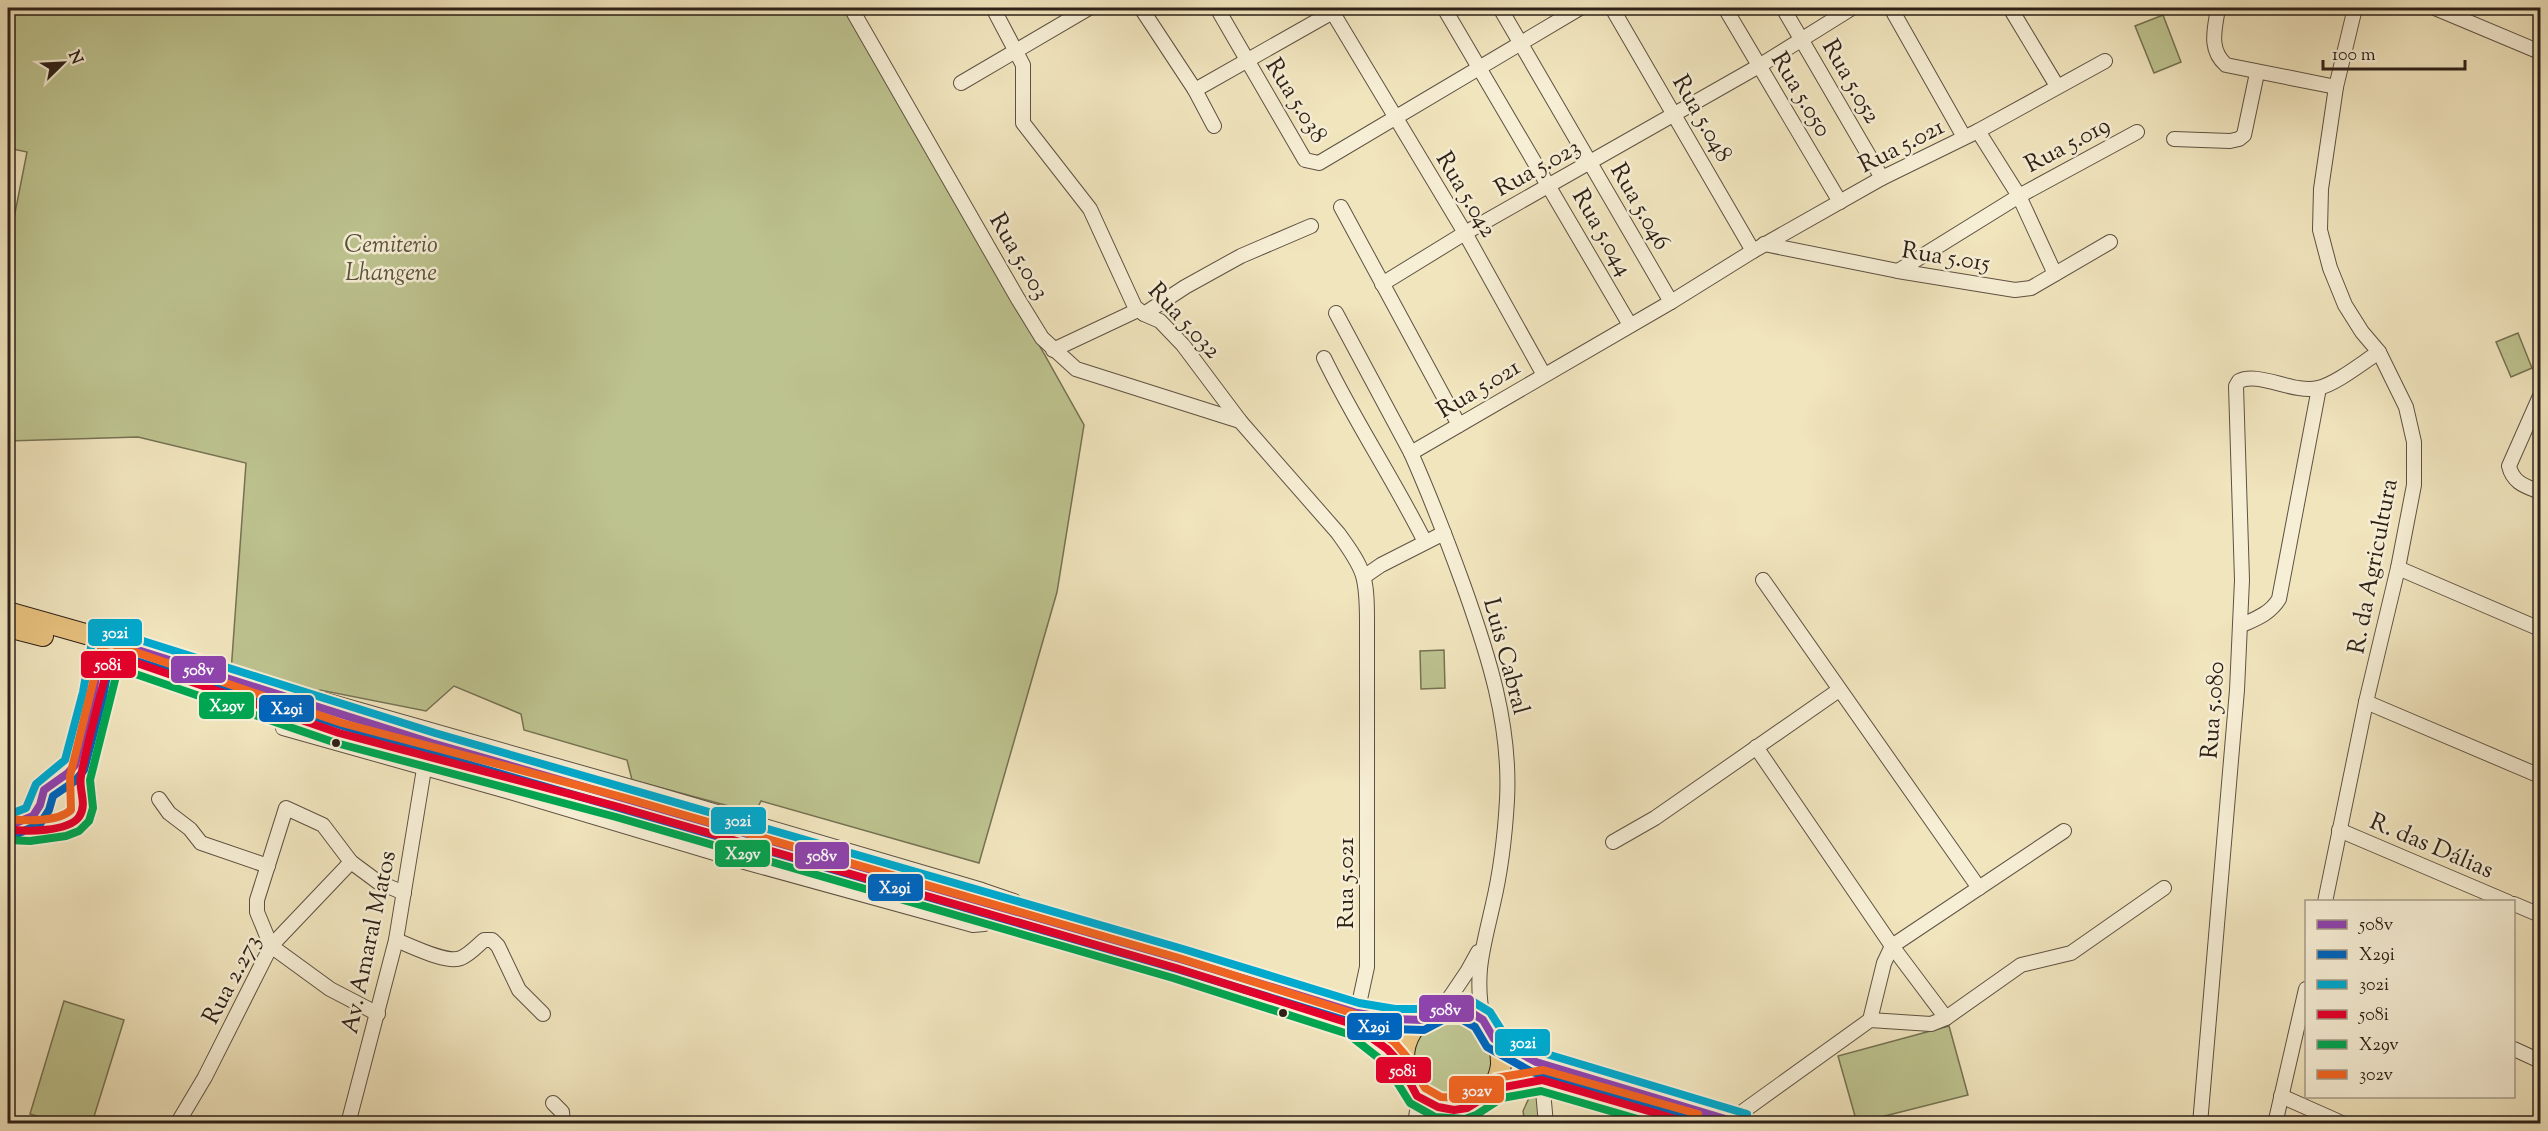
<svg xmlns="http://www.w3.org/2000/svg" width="2548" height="1131" font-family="'Sorts Mill Goudy',serif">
<rect width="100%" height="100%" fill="#f1e5be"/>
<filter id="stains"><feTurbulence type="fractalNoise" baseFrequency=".00333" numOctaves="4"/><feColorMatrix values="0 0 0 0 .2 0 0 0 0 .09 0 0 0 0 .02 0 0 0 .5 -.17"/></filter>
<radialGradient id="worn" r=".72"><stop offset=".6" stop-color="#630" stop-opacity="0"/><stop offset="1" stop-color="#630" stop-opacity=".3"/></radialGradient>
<g fill="#bdc38f" stroke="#757254" stroke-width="1.5">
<polygon points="8,8 850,8 1084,425 1057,592 979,863 761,801 755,813 632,780 627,760 524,730 521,714 454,686 426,711 320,690 311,696 231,672 246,463 138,437 8,441 8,270 14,218 27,152 8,148"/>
<polygon points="2163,15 2181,62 2154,73 2135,26"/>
<polygon points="2518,333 2532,368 2511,377 2496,342"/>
<polygon points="1444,650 1445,688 1421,689 1420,651"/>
<polygon points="64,1001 124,1020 92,1123 59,1123 30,1114"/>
<polygon points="1432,1013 1488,1023 1495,1072 1475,1093 1462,1098 1439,1098 1413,1079 1410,1035"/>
<polygon points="1949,1026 1968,1095 1857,1123 1838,1056"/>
<polygon points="1547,1093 1547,1123 1525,1123 1523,1111 1529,1098"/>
</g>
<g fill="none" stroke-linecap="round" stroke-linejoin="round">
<defs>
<g id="minor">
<polyline points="851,8 1018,299 1042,338 1076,369 1240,421"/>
<path d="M993,8L1023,65V123L1090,209L1135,307L1144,314L1160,321L1183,345L1240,421L1338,533C1365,570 1367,577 1367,622V967L1357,1013"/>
<polyline points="1141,8 1195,90 1214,126"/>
<polyline points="1217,8 1305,160 1319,163 1580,8"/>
<polyline points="1330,8 1465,233 1544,375"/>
<polyline points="1444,8 1630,325"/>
<polyline points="1500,8 1671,302"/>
<polyline points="1612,8 1753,251"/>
<polyline points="1725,8 1840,202"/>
<polyline points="1783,8 1882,178"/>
<polyline points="1891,8 1964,137"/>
<polyline points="2010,8 2057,86"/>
<path d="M2218,8C2215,29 2208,49 2226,65L2336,87"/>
<polyline points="2435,8 2540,52"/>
<polyline points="961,83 1089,8"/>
<polyline points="1195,90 1338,9"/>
<polyline points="1978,131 2019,196 2055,274"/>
<polyline points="2174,139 2230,141 2239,139 2244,135 2257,73"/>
<polyline points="1341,207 1459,425"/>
<polyline points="1764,244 1898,271 2015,290 2031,288 2110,242"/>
<polyline points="1898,271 2019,196 2137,132"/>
<polyline points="1382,284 1465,233 1759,66 1852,8"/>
<polyline points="1336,313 1411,453"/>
<polyline points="1144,314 1185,287 1241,256 1311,226"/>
<polyline points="1053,350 1138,310"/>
<path d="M1324,358C1355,422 1394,480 1425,542"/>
<path d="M2540,396L2509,466C2513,483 2525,486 2540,492"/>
<polyline points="2398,568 2540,629"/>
<polyline points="1365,576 1381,565 1444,533"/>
<polyline points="1763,580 1979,888"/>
<path d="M2240,626C2255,619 2270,614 2279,599L2319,388"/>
<polyline points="325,700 656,794 982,890 1014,901 1028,913"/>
<polyline points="2366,702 2540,776"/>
<polyline points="284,714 283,728 510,792 748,863 973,925 984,924 998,917"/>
<polyline points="1756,747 1892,946 1946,1018"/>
<polyline points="159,799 169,813 190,829 201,843 268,866"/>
<polyline points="2339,830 2508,902"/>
<polyline points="1613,842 1655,818 1839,690"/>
<polyline points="351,862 323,825 286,808 257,900 257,912 271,946 330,989 378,1014"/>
<polyline points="2325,902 2366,702 2398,568 2414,485 2414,442 2406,407 2379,352 2362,332 2345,305 2330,268 2320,230 2321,189 2336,87 2355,8"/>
<polyline points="2514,904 2540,915"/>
<path d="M396,940C412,946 446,964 461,958C470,954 477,946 484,940H492L498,946L519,990L543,1014"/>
<polyline points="1442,1009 1467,972 1478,952"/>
<path d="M1483,1020C1474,973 1483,949 1493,904C1501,870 1505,835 1507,800C1511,724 1488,654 1463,584C1447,540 1430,496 1411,453L1671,302L1753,251L1882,178L1978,131L2105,61"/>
<polyline points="1870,1020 1884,963 1892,946 2064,831"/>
<polyline points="2514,1049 2540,1061"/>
<polyline points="1542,1080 1546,1124"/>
<polyline points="2281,1096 2344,1124"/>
<polyline points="553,1103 562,1112 563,1124"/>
<polyline points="1731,1120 1870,1020 1931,1024 1946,1018 2021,965 2071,953 2164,888"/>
<polyline points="177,1124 205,1077 271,946 351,862 378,882 404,893"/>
<polyline points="348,1124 396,940 424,769"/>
<polyline points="1415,1124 1419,1098"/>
<polyline points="1437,1124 1448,1110"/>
<path d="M2200,1124L2237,690L2242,580L2236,386L2239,381C2258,371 2294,394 2318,388C2336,384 2362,363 2379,352"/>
<polyline points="2275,1124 2306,989"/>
</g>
<g id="major">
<polyline points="78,789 85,757"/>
<path d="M57,826C49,822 44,817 41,808C35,787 64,779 75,765L93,694L103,639"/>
<path d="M8,829C19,832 64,829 74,822C81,817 83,809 82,801C81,792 76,787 69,783"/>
</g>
<g id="highway">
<polyline points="8,612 114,642 432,743 1180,959 1357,1013 1394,1019 1423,1020"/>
<polyline points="8,627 43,636"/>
<polyline points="124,659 339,733 563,793"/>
<path d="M1453,1007C1481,1011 1502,1035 1501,1065C1499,1081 1489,1097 1473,1104C1401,1131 1372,1019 1453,1007Z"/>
<path d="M1331,1017C1368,1029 1378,1042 1403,1069"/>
<polyline points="1494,1039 1521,1055 1555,1069 1744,1124"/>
<polyline points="1491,1090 1516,1083 1542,1080 1695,1124"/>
</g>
</defs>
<use href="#minor" stroke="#5e5242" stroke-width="16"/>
<use href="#major" stroke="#2d2118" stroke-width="20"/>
<use href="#highway" stroke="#2d2118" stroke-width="22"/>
<use href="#minor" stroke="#f6eed5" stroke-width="14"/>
<use href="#major" stroke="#e8c27f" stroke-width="16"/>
<use href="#highway" stroke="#e8c27f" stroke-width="20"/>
<defs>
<polyline id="bus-1" points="8,826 33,816 40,805 44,790 68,773 75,765 93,694 103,639 432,743 1180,959 1357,1013 1394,1019 1423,1020 1442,1009 1464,1008 1483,1020 1494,1039 1536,1062 1742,1124"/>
<polyline id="bus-2" points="12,836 40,824 49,810 53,796 75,781 84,770 103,697 111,653 429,753 1177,969 1354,1023 1392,1029 1424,1030 1445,1019 1461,1019 1475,1027 1487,1047 1532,1072 1706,1124"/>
<polyline id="bus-3" points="8,815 26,808 36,784 65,760 83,692 93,636 98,630 105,629 435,733 1183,949 1359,1003 1395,1009 1420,1009 1440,999 1467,998 1490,1012 1502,1031 1540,1052 1747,1114"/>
<path id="bus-4" d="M8,829C25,832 68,832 79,817C88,804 78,789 81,776C89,735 101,694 111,654L339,733L619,807L1176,968L1352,1024L1387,1049L1399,1062L1417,1096L1438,1107L1454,1110L1467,1108L1499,1088L1542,1080L1693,1124"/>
<polyline id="bus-5" points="8,840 30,841 66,836 79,831 89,821 93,808 90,780 118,668 336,743 616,817 1173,978 1348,1034 1385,1063 1410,1103 1435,1117 1465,1119 1476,1115 1502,1098 1541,1091 1655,1124"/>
<path id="bus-6" d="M10,819C26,821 58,822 71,810L70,776L101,650L106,645L112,644L342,723L622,797L1179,958L1355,1014L1394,1042L1407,1057L1425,1088L1441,1097L1463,1098L1496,1078L1543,1070L1698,1114"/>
</defs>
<use href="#bus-1" stroke="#f6eed5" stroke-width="12"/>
<use href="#bus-2" stroke="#f6eed5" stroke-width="12"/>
<use href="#bus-3" stroke="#f6eed5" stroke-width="12"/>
<use href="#bus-4" stroke="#f6eed5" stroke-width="12"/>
<use href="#bus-5" stroke="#f6eed5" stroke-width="12"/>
<use href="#bus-6" stroke="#f6eed5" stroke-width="12"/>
<use href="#bus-1" stroke="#8e44ad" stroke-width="8"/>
<use href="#bus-2" stroke="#0065bd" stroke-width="8"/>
<use href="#bus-3" stroke="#00a9ce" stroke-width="8"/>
<use href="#bus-4" stroke="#e4002b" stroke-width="8"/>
<use href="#bus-5" stroke="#00a651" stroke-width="8"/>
<use href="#bus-6" stroke="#f26522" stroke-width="8"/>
</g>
<g fill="#2d2118" stroke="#f6eed5" stroke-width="2">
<circle cx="336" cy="743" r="5"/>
<circle cx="1283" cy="1013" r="5"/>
</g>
<g text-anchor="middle" stroke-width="5" stroke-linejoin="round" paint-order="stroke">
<g font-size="24" fill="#2d2118" stroke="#f6eed5">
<text transform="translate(1852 81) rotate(60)" y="8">Rua 5.052</text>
<text transform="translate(1802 94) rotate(59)" y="8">Rua 5.050</text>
<text transform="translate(1297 100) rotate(58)" y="8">Rua 5.038</text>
<text transform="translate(1703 118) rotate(60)" y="8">Rua 5.048</text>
<text transform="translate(2067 144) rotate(-28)" y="8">Rua 5.019</text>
<text transform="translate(1901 145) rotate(-27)" y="8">Rua 5.021</text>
<text transform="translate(1537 167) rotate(-29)" y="8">Rua 5.023</text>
<text transform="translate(1467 194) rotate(59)" y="8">Rua 5.042</text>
<text transform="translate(1641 206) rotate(60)" y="8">Rua 5.046</text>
<text transform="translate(1603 232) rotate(60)" y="8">Rua 5.044</text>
<text transform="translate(1020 256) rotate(60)" y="8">Rua 5.003</text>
<text transform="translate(1946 256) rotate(9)" y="8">Rua 5.015</text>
<text transform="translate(1185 320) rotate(47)" y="8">Rua 5.032</text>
<text transform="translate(1478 388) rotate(-31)" y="8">Rua 5.021</text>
<text transform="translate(2372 566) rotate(-79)" y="8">R. da Agricultura</text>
<text transform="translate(1507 656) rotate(75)" y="8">Luis Cabral</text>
<text transform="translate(2212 710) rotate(-86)" y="8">Rua 5.080</text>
<text transform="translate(2432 845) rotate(23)" y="8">R. das Dálias</text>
<text transform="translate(1345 883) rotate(-90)" y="8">Rua 5.021</text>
<text transform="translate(368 942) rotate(-78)" y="8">Av. Amaral Matos</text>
<text transform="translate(231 979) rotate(-62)" y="8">Rua 2.273</text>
</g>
<g font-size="24" font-style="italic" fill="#58523c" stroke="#f6eed5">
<text x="391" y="252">Cemiterio<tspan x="391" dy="28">Lhangene</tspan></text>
</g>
</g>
<g stroke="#f6eed5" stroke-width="2">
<rect x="87" y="618" width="56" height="29" rx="6" fill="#00a9ce"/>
<rect x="80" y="650" width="57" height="29" rx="6" fill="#e4002b"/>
<rect x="170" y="655" width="57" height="29" rx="6" fill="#8e44ad"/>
<rect x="198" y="691" width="57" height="29" rx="6" fill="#00a651"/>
<rect x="258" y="694" width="57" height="29" rx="6" fill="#0065bd"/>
<rect x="710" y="806" width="57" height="29" rx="6" fill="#00a9ce"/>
<rect x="714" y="839" width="57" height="29" rx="6" fill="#00a651"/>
<rect x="794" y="841" width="56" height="29" rx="6" fill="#8e44ad"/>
<rect x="867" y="873" width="57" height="29" rx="6" fill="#0065bd"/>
<rect x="1418" y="994" width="57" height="29" rx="6" fill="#8e44ad"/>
<rect x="1346" y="1012" width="57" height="29" rx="6" fill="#0065bd"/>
<rect x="1494" y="1028" width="57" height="29" rx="6" fill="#00a9ce"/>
<rect x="1375" y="1056" width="57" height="28" rx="6" fill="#e4002b"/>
<rect x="1448" y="1075" width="57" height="29" rx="6" fill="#f26522"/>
</g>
<g font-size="16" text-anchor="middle" font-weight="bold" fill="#fff">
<text x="115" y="638">302i</text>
<text x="108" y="670">508i</text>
<text x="199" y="675">508v</text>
<text x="227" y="711">X29v</text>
<text x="287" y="714">X29i</text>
<text x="738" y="826">302i</text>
<text x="743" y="859">X29v</text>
<text x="822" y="861">508v</text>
<text x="895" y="893">X29i</text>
<text x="1446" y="1015">508v</text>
<text x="1374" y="1032">X29i</text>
<text x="1523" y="1048">302i</text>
<text x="1403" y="1076">508i</text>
<text x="1477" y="1096">302v</text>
</g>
<rect width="2548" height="1131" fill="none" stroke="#f1e5be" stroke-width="30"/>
<rect x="9" y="9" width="2530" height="1113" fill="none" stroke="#2d2118" stroke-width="3"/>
<rect x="15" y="15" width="2518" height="1101" fill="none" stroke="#2d2118" stroke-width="1.5"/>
<rect x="2305" y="900" width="210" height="198" fill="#f6eed5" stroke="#a69c89" stroke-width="1.5"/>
<rect x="2317" y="920" width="30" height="9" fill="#8e44ad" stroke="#a69c89" stroke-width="1.5"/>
<text x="2359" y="930" font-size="18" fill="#2d2118">508v</text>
<rect x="2317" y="950" width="30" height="9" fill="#0065bd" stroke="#a69c89" stroke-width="1.5"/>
<text x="2359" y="960" font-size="18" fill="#2d2118">X29i</text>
<rect x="2317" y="980" width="30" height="9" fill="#00a9ce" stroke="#a69c89" stroke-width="1.5"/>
<text x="2359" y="990" font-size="18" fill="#2d2118">302i</text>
<rect x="2317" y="1010" width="30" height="9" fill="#e4002b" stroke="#a69c89" stroke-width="1.5"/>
<text x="2359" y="1020" font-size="18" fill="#2d2118">508i</text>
<rect x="2317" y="1040" width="30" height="9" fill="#00a651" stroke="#a69c89" stroke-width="1.5"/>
<text x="2359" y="1050" font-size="18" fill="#2d2118">X29v</text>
<rect x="2317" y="1070" width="30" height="9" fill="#f26522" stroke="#a69c89" stroke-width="1.5"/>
<text x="2359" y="1080" font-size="18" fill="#2d2118">302v</text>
<g transform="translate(63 63) rotate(66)" stroke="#f6eed5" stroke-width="4.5" paint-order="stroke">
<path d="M0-4.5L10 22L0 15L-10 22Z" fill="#2d2118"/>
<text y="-9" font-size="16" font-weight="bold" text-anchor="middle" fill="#2d2118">N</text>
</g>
<path d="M2323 60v9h142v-9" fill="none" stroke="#2d2118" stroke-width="3"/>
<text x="2332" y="60" font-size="18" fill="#2d2118" stroke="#f6eed5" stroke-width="4.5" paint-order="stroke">100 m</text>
<rect width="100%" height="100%" filter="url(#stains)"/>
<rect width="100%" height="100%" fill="url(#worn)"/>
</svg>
